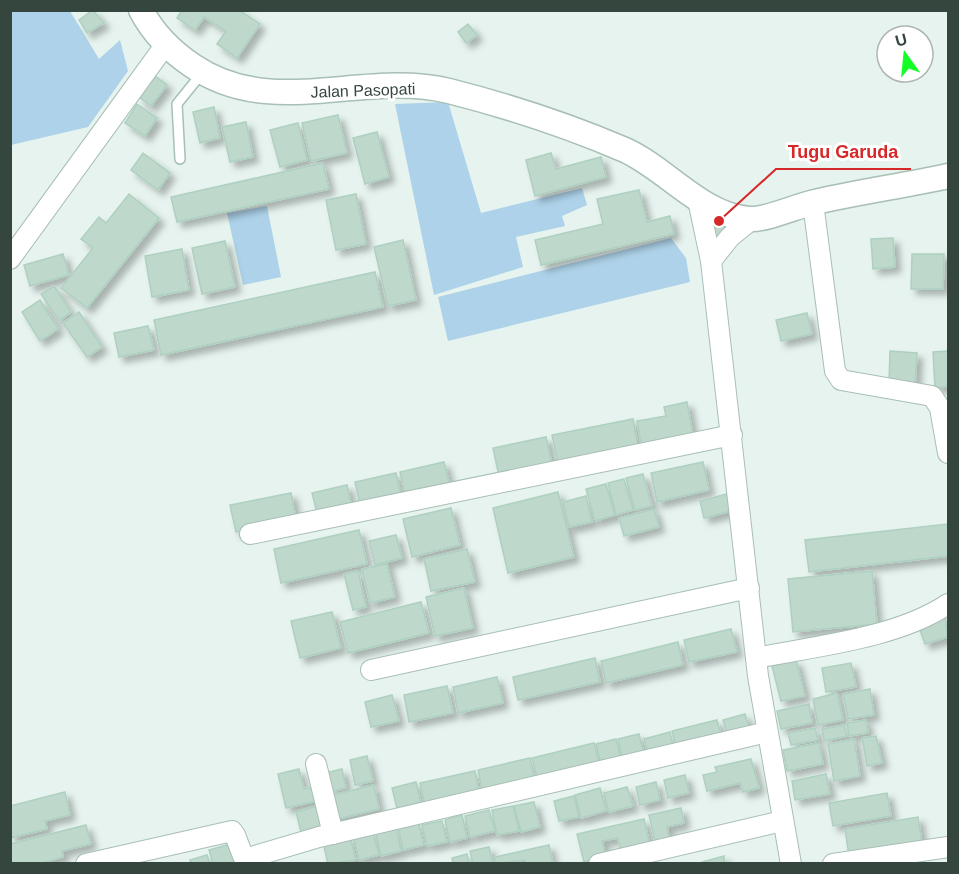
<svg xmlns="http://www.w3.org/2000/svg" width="959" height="874" font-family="Helvetica,sans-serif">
<defs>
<filter id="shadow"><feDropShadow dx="5.5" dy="5.5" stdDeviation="3" flood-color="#0004"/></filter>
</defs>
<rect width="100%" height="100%" fill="#e6f3ee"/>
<g fill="#add2e9">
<polygon points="10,11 70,11 99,59 120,40 128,71 88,127 11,145"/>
<polygon points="448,102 481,213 582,188 587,205 562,216 565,226 516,237 523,267 434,295 395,104"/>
<polygon points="267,206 281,277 243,285 227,213"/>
<polygon points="671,238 686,258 690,282 448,341 438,297"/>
</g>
<g fill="#bed8cc" stroke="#aed0c1" stroke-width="1.5" filter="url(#shadow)">
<polygon points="93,10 104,23 87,33 79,20"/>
<polygon points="182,10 239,10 260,24 237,58 217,44 226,31 204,17 195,30 177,18"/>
<polygon points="468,24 477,35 466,43 458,32"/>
<polygon points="154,75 167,85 151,106 138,96"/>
<polygon points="137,104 157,118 145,136 125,123"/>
<polygon points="214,107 220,138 200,143 193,112"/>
<polygon points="338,115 347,153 311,161 302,123"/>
<polygon points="246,122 253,157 230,162 222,127"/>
<polygon points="298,123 307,160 280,167 270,130"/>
<polygon points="377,132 389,177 365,184 353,138"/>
<polygon points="143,153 170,173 158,190 131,170"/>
<polygon points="551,153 556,169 601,157 606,177 535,196 526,160"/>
<polygon points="323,163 329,189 177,222 171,197"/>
<polygon points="639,190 647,222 670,216 674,234 541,265 535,240 603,224 597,199"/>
<polygon points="129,194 159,218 87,308 61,288 93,248 81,239 99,217 106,223"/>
<polygon points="356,194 366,244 336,250 326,200"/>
<polygon points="711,212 736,219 716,247"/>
<polygon points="893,238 895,267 873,269 871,239"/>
<polygon points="403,240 416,300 388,306 374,247"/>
<polygon points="225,241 235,287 202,294 192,248"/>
<polygon points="182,249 189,290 152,297 145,256"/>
<polygon points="63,254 69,275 30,286 24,265"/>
<polygon points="912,254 944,254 943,289 911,289"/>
<polygon points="375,272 383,307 161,355 154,320"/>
<polygon points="54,286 71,312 59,321 41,294"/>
<polygon points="40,300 58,329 40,341 22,312"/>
<polygon points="79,312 102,347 87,357 63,323"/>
<polygon points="807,313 812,334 781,341 776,320"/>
<polygon points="148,326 154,350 119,357 114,333"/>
<polygon points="890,351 917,353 915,386 889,384"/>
<polygon points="948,351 948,386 935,388 933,352"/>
<polygon points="687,402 693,435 641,444 637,421 666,416 664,407"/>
<polygon points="633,419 638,447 558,464 552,435"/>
<polygon points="546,437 552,465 499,476 493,448"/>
<polygon points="444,462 450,486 405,496 400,472"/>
<polygon points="703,462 709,490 657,502 651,473"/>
<polygon points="396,473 401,495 360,504 355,482"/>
<polygon points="643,474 652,506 635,510 626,478"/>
<polygon points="624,479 633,510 616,515 608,483"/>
<polygon points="606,484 615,515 595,521 586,489"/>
<polygon points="347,485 352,508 318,516 312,493"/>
<polygon points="558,492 574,557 508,573 493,508"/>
<polygon points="291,493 296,519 236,532 230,505"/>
<polygon points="727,494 731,511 704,518 700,501"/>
<polygon points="586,496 592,522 569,527 563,502"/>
<polygon points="451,508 460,545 412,557 403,519"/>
<polygon points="654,509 659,527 624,536 619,518"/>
<polygon points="948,524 948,556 809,572 805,540"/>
<polygon points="359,530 367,564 281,583 274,549"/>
<polygon points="396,535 402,558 375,565 369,541"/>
<polygon points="467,549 475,582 431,591 424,559"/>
<polygon points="387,564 395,597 370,603 362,569"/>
<polygon points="358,571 366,607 353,610 344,574"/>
<polygon points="872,571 877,624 793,632 788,579"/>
<polygon points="464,588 473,628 435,636 426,597"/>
<polygon points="421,602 429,633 348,653 340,622"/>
<polygon points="332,612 341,648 300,658 291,621"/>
<polygon points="945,616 948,637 925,644 918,624"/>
<polygon points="731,629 737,652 689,662 684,640"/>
<polygon points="678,642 683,665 606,683 601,661"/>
<polygon points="595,658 600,682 518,700 513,677"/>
<polygon points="796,660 805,696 781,701 772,666"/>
<polygon points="851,663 856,687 826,692 822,668"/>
<polygon points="497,677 503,703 458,713 453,687"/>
<polygon points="447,686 453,713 409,722 404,695"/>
<polygon points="870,689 874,715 848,719 843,694"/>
<polygon points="837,693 843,720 818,725 813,699"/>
<polygon points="392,695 399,721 371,727 365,702"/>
<polygon points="809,704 812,723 781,729 777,711"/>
<polygon points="745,714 751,734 729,740 723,720"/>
<polygon points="717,720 722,739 677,751 672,731"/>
<polygon points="866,720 868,733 849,736 847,723"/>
<polygon points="844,725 847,736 824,741 822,729"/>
<polygon points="815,728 818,740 791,745 788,733"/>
<polygon points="670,732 674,750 649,757 644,739"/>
<polygon points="639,734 645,758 623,763 618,739"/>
<polygon points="876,736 882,763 867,766 862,738"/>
<polygon points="616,739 622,763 602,768 596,744"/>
<polygon points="854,739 860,776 834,781 828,744"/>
<polygon points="594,743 600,767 538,781 532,758"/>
<polygon points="819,743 823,764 787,771 783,750"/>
<polygon points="367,756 373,781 355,785 350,760"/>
<polygon points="530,758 535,781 483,793 478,770"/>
<polygon points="751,759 759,788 743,792 740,783 707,791 703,775 717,772 715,767"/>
<polygon points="299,769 304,789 314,787 317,801 286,808 278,774"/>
<polygon points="342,769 346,788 330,792 325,773"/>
<polygon points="475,771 480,794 425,806 420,783"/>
<polygon points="826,774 830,794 795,800 792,781"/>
<polygon points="685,775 689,793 668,798 664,780"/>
<polygon points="416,782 421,802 397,808 392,788"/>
<polygon points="656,782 660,800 640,805 636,787"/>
<polygon points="374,785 379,809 334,820 328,796"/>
<polygon points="627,787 633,806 609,812 604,793"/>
<polygon points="600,788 606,811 581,818 575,795"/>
<polygon points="65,792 70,815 45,821 47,829 10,838 10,806"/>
<polygon points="887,793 891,816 833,826 829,803"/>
<polygon points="574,796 579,817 559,821 554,801"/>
<polygon points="534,802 540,827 521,832 514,806"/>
<polygon points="317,806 323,827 301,832 296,812"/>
<polygon points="513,806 519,831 497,835 492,810"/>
<polygon points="681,808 684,823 667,827 670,843 656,846 649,815"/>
<polygon points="489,810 495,831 470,837 465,816"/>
<polygon points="462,815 467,838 450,842 445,820"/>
<polygon points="918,817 922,844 849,856 845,829"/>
<polygon points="644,819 650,846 621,852 618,838 602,841 606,857 584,862 577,834"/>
<polygon points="418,821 424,845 403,850 398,826"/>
<polygon points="442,821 447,842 427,846 422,825"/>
<polygon points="86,825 91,844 62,851 63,857 39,864 10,864 10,844"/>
<polygon points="396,826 401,851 381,856 375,830"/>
<polygon points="373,831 379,855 359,860 353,836"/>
<polygon points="350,836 356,860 328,864 323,842"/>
<polygon points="234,843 239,864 213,864 209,850"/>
<polygon points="549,845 553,864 525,864 525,860 496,864 495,857"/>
<polygon points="489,847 493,864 473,864 470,851"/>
<polygon points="467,854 469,864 453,864 452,858"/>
<polygon points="207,855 210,864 191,864 190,860"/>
<polygon points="724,856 725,864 702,864 702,862"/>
</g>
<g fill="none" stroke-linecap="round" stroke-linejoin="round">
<defs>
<polyline id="service" points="180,159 177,104 202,73"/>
<g id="minor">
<polyline points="698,200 711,261 758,676 791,864"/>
<polyline points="813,203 835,371 841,380 932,396 940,408 948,453"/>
<polyline points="10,259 166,44"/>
<polyline points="711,261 730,237 751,220"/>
<polyline points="250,534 732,435"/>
<path d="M756,658C817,646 897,638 948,604"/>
<polyline points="371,670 749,588"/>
<polyline points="316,764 333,834"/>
<polyline points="86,864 232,831 235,835 243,856 248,858 319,837 767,732"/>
<polyline points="599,864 782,821"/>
<polyline points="833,864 948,847"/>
</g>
<path id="tertiary" d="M141,10C153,33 172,52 193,66C272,120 363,70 449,91C508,106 569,126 625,150C667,169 702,216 750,219C765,220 795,207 811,203C856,192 903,186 948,176"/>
</defs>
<use href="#service" stroke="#a8bfb5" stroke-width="12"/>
<use href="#minor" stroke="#a8bfb5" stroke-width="22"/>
<use href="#tertiary" stroke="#a8bfb5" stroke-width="27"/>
<use href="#service" stroke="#fff" stroke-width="9"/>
<use href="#minor" stroke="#fff" stroke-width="20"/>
<use href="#tertiary" stroke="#fff" stroke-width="24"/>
</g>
<g text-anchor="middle" stroke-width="6" stroke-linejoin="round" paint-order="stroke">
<g font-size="16" fill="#35463e" stroke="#fff">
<text transform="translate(363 90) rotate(-2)" y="6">Jalan Pasopati</text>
</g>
</g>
<path fill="none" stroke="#d62828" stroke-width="2" d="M719 221L776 169H911"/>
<circle fill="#d62828" stroke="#fff" stroke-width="2" cx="719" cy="221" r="6"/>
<g font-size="18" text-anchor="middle" font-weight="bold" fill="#d62828" stroke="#fff" stroke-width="6" stroke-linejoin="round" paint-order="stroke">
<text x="843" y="158">Tugu Garuda</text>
</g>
<rect width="959" height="874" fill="none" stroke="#35463e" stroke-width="24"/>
<g transform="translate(905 54) rotate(345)"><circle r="28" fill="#ffffff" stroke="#aeb5b2" stroke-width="1.5"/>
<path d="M0-4.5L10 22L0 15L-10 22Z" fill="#11ff26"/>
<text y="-9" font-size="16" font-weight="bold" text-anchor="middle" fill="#35463e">U</text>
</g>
</svg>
